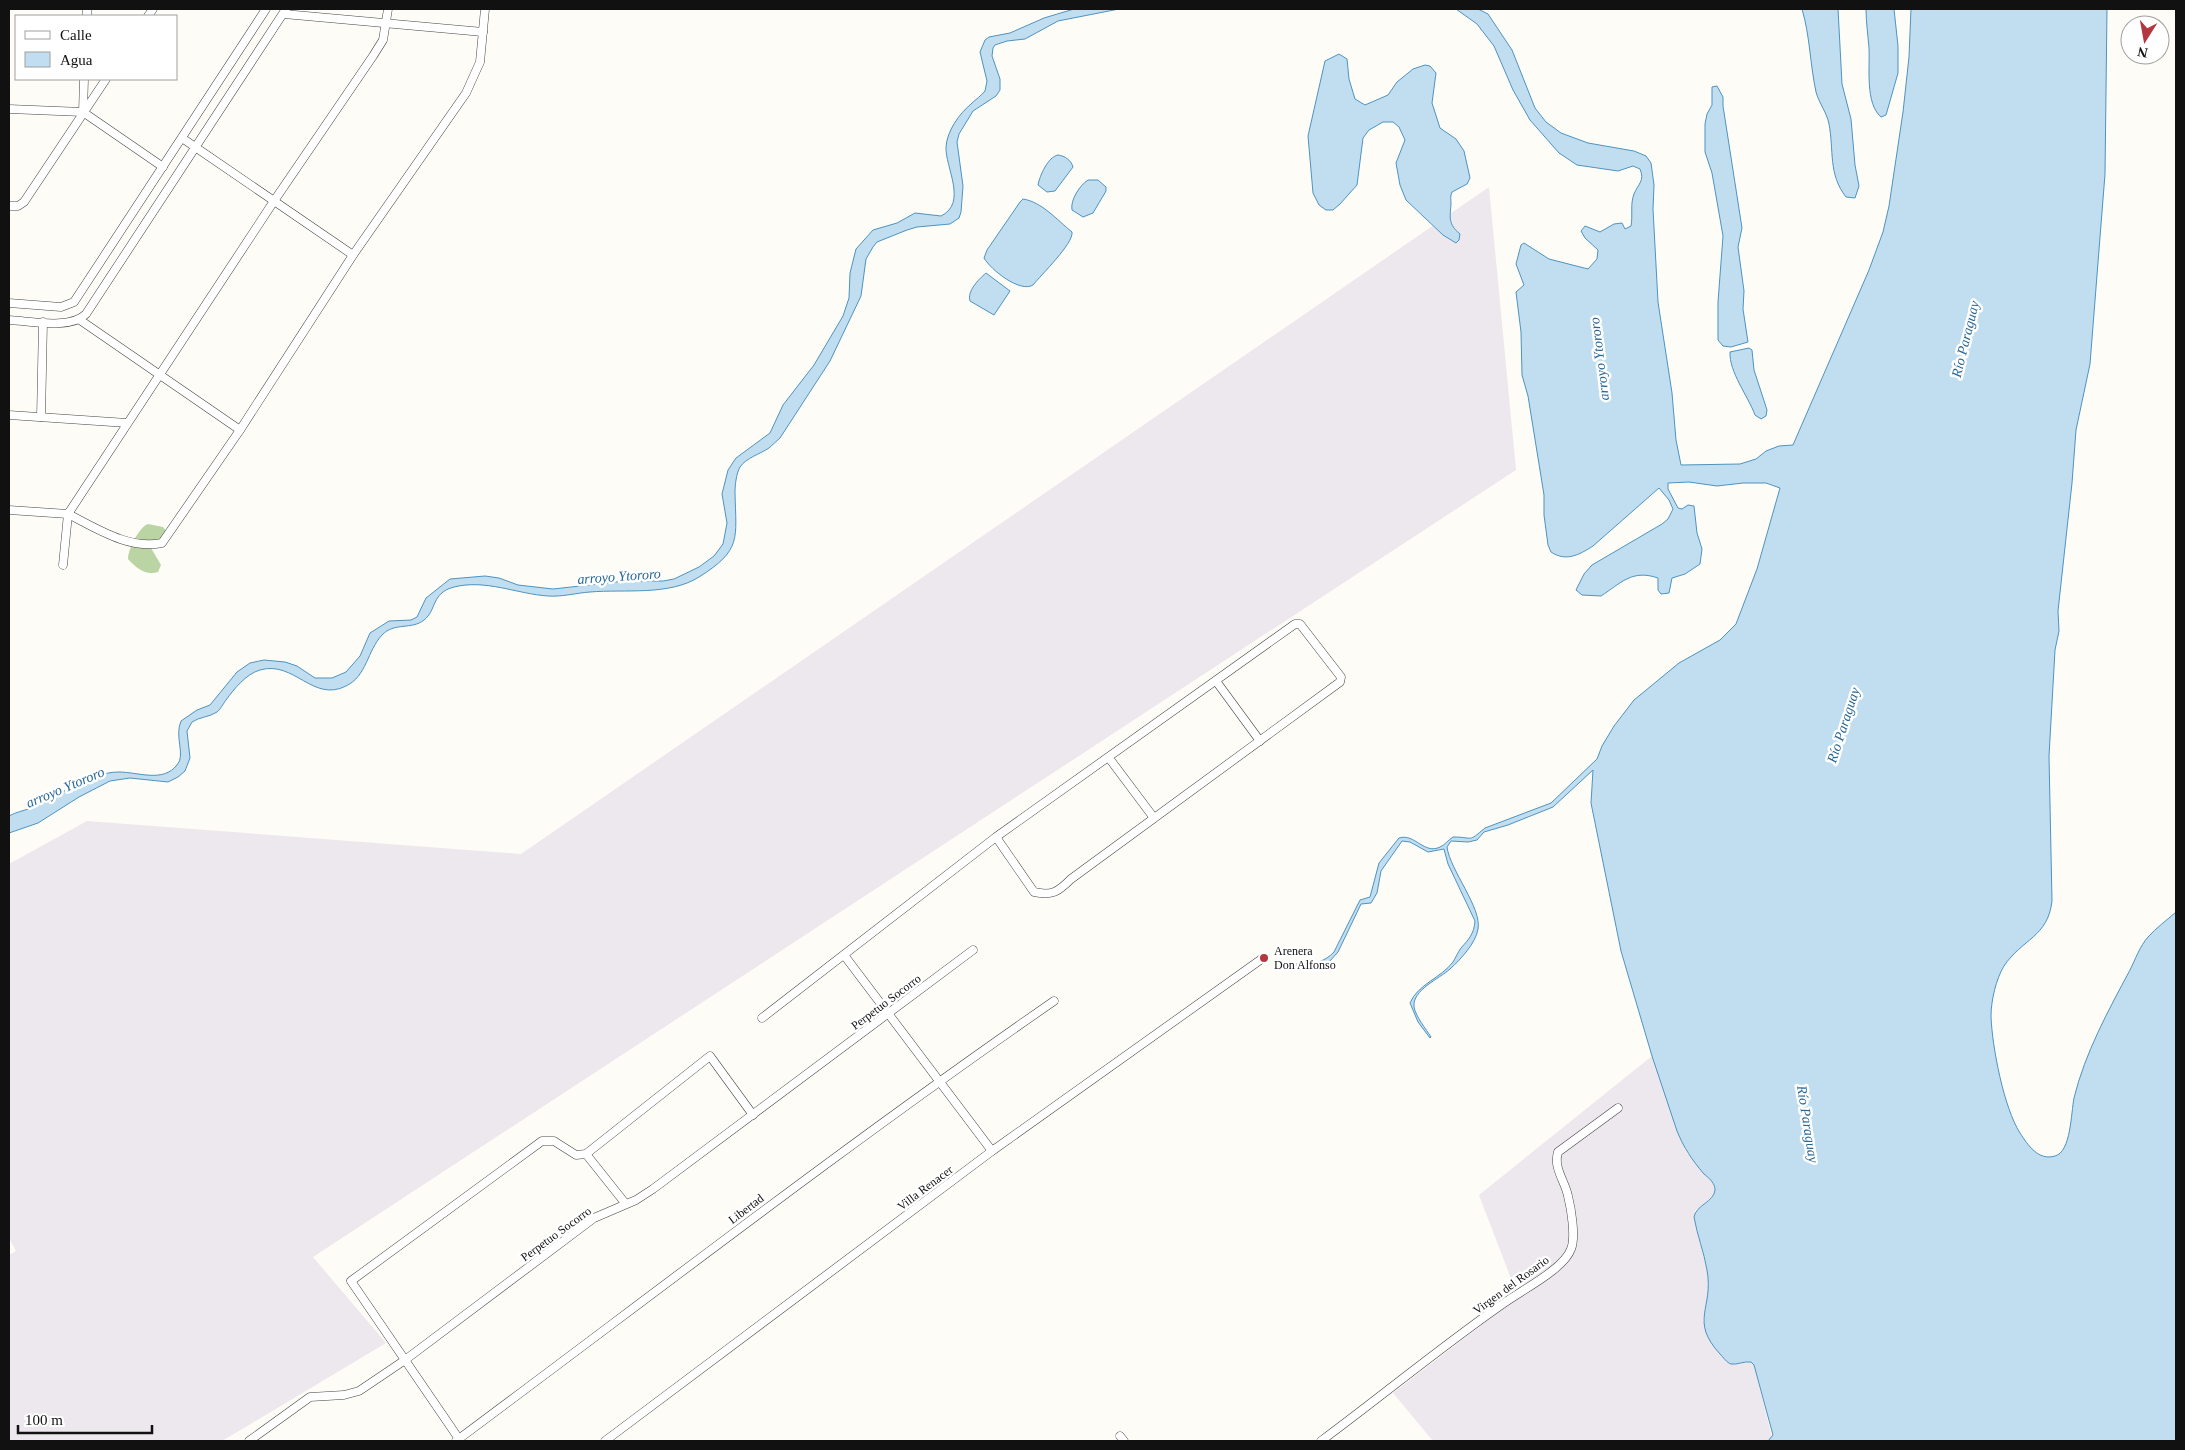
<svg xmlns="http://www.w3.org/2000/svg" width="2185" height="1450" font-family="'Times New Roman',serif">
<rect width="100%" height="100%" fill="#fefcf6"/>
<g fill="#ede7ee">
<polygon points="1489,187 1516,470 313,1257 386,1343 222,1441 9,1441 9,1255 16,1251 9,1238 9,864 87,821 521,854"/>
<polygon points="1652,1056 1677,1131 1687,1153 1712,1182 1715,1190 1712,1197 1695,1211 1695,1225 1707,1270 1709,1290 1703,1321 1733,1364 1751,1362 1754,1365 1772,1438 1768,1441 1433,1441 1393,1393 1518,1297 1479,1195"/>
</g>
<path fill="#bad5a3" d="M148,524L163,527L171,537L164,546L151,548L161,565L158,572C146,576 136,568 128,559C128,550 139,527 148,524Z"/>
<g fill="#c0def0" stroke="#4e93c0">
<path d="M1074,9H1119L1058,21L1025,39L1007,41L995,45L993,48L992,56L1000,79V90L996,96L973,111L959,134L957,142L963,186L961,212L959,218L950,224L917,227L907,230L877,242L873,247L866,259L861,296L830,361L780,438C776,441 773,445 769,448C760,454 746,458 740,467C736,474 735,486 735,493C736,539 742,550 699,577C669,596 625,589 590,592C576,593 562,597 548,596C517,594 486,579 454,587C431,593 437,610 424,620C412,630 394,622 382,635C367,651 367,676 346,686C313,703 294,660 260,670C246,674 234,689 226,700C223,704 220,710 217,712C210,717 199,717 192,722L187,731L190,758L185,771L178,777L168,782L130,778L110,781L79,797L38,823L9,833V816C16,812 23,811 31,808C58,797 89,772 119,772C138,772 163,783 177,765C186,755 174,737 181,721L197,710L210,705L237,672L250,663L264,660L285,662L297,666L315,678H332L346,672L360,656L370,633L389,621L411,620L417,617L426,598L450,579L485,576L499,578L518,585L553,589L625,581H663L674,579L699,567L714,556L723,544L727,523L722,494L728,470L736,458L770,433L783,405L814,365L843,316L849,298L850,273L856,249L873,230L897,223L915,213L941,216C968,203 945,167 946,147C947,131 959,114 971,104C976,99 981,96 985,91L987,81L980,52L985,40L989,37L1010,33L1044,18Z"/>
<path d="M1456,9H1478L1488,14L1512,50L1535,108L1546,122L1561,133L1588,143L1634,151L1646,156L1651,163L1654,185L1653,209L1658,302L1672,393L1676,440L1681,465L1740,464L1756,459L1766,451L1779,446L1793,445L1869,270L1883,232L1889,206L1903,112L1909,57L1911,9H2107L2105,174L2090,364L2076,430L2072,483L2058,611L2059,631L2055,650L2049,756L2052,901C2048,937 2022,939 2004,966C1996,979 1991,1001 1991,1016C1992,1047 2004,1108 2020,1133C2028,1145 2038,1161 2055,1156C2071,1152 2071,1113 2074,1098C2085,1053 2108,1011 2130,970C2135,960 2140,946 2148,937C2156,928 2167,920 2176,912V1441H1768L1773,1435L1754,1365L1751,1362C1744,1361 1737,1365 1731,1364C1727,1363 1723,1357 1720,1354C1689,1320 1714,1309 1707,1270C1704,1252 1697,1235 1694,1217C1696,1205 1714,1202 1715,1190C1715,1183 1709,1178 1704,1174C1692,1160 1684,1148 1677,1131L1652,1056L1621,951L1591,803L1593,770L1553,807L1508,825L1484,832L1477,840L1468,842L1451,841L1447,847C1450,870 1482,908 1478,929C1476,943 1460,960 1450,969C1439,979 1412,990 1414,1007C1416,1017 1426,1029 1431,1037L1430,1038L1418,1022L1410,1003C1418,984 1441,978 1453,962C1456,957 1458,952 1461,948C1469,939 1474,934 1475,921L1448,864L1444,849L1428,852L1410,842L1402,841L1381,871L1377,893L1371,903L1361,904L1338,952L1329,962L1300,966L1286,963C1289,962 1292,964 1297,964C1310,966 1325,962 1334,952L1360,900L1370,897L1379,863L1399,838C1415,833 1424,855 1440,847C1445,845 1448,840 1453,837C1475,837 1467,843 1485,828L1551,803L1597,759L1602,746L1614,726L1634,700L1679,663L1720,640L1736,624L1757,569L1780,488L1766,483H1743L1717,486L1689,482L1668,483V489L1678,508L1682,509L1688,505L1694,506L1697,533L1702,549L1700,564L1685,574L1672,578L1669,593L1661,594L1658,590V578C1632,569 1621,583 1601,596L1582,595L1576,590L1584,574L1592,565L1662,524L1668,519L1673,509L1669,500L1659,488L1593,546C1579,555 1566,562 1551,552L1548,545L1544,515V495L1528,396L1522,375L1521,332L1516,292L1524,285L1516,264L1521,245L1524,243L1549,259L1588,269L1597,259L1598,250L1585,238L1581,231L1585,226L1600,232L1614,224L1622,223L1625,229L1631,226C1633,216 1630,204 1634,194C1638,184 1645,181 1640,169L1633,166L1618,171L1577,165L1559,153L1530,120L1513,90L1494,46L1477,24Z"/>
<path d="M1802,9H1838L1842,84L1851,119L1855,165L1859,186L1855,198L1846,197C1828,174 1834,150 1829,124C1827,113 1819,103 1816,92C1810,64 1810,36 1802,9Z"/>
<path d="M1866,9H1894L1898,46V73L1886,115L1881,117C1865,103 1870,68 1869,48C1868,35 1866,22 1866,9Z"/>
<path d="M1339,54L1347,59L1349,79L1355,99L1365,105L1388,95L1397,82L1413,69L1425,65L1430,66L1436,73L1432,103L1440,128L1456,139L1464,151L1470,178L1467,184L1452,192C1450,196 1451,199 1451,204C1450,218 1448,224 1460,234L1459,240L1456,243L1443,235L1406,200L1400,185L1396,163L1405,140L1399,127L1393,122H1383L1369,130L1363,138L1357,185L1340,204L1333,210H1326L1319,205L1313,193L1308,136L1325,61Z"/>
<polygon points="1717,86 1723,97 1723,106 1742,228 1738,247 1744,291 1743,309 1748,342 1731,347 1723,346 1718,340 1718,302 1723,236 1712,173 1705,152 1705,124 1707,114 1712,105 1712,87"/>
<path d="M1058,155C1065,156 1071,160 1073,167L1055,191L1047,192L1038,185C1040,175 1048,157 1058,155Z"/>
<path d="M1088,180H1098L1106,187V191L1093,213L1083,217L1072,210C1070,200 1080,185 1088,180Z"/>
<path d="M1023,199C1042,202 1057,220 1072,232C1074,243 1041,275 1033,285C1020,293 991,270 984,258L987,250L1020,202Z"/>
<path d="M986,273L1010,291L994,315L970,301C967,291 978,280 986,273Z"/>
<path d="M1749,348L1752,350L1754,370L1767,410L1766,416L1761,419L1755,415C1748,396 1729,372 1730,352Z"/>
</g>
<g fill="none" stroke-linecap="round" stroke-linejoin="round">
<defs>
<g id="minor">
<polyline points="284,14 483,32"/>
<polyline points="87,16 87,9"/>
<polyline points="148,16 153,9"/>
<polyline points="9,109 83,112 163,167"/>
<polyline points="83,112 84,79"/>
<polyline points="182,138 353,255"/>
<polyline points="9,206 18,206 24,202 106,79"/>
<polyline points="9,303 61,307 74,302 266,9"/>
<path d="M9,320C30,321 70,330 86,314L286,9"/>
<polyline points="80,320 240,430"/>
<polyline points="9,415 127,423"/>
<polyline points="41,417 43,322"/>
<polyline points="9,510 68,514 274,201 373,56 383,40 388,9"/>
<path d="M63,565L68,514C96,528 129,550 162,543L240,430L353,255L466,93L480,62L485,9"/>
<polyline points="1216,681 1260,741"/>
<polyline points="1109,758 1154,818"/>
<polyline points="844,955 992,1151"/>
<path d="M762,1018L996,837L1295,624H1300L1341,677L1340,682L1071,879C1058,892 1052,896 1034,892L996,837"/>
<polyline points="586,1154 625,1203"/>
<polyline points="1120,1436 1124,1441"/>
<polyline points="459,1439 351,1281 542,1141 554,1141 576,1155 586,1154 710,1056 753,1115"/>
<polyline points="249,1441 310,1397 344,1395 359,1391 405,1360 594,1218 636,1200 653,1189 973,950"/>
<path d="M456,1441C655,1293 850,1142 1054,1001"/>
<polyline points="605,1441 992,1151 1263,958"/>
<path d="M1321,1441C1382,1396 1442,1346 1504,1303C1522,1290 1564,1269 1571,1249C1576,1237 1571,1208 1568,1196C1565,1181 1553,1168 1558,1152L1618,1108"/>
</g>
</defs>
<use href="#minor" stroke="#444" stroke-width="9"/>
<use href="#minor" stroke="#fff" stroke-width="8"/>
</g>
<circle fill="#b3373e" stroke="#fff" stroke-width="2" cx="1264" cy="958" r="5"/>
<g text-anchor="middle" stroke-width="5" stroke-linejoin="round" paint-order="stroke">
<g font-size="12" fill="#111" stroke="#fff" text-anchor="start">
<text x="1274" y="955">Arenera<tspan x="1274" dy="14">Don Alfonso</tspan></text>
</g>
<g font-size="12" fill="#111" stroke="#fff">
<text transform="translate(886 1002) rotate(-37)" y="4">Perpetuo Socorro</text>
<text transform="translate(925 1188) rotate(-37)" y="4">Villa Renacer</text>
<text transform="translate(746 1209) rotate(-37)" y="4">Libertad</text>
<text transform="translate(556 1234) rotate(-36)" y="4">Perpetuo Socorro</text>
<text transform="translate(1511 1285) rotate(-36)" y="4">Virgen del Rosario</text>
</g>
<g font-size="14" font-style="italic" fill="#266697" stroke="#fff">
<text transform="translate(1965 339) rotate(-76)" y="5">Río Paraguay</text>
<text transform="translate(1599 359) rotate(-97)" y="5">arroyo Ytororo</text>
<text transform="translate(619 576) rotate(-4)" y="5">arroyo Ytororo</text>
<text transform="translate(1843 725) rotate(-72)" y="5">Río Paraguay</text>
<text transform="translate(65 787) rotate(-23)" y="5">arroyo Ytororo</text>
<text transform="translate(1808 1124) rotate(81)" y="5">Río Paraguay</text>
</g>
</g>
<rect width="2185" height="1450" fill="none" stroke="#111111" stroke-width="20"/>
<rect x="15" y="15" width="162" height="65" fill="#ffffff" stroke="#a0a0a0"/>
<rect x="25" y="31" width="25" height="8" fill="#ffffff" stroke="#a0a0a0"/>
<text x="60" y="40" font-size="15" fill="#111111">Calle</text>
<rect x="25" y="52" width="25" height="15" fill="#c0def0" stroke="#a0a0a0"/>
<text x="60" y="65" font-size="15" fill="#111111">Agua</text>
<g transform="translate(2145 40) rotate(191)"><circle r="24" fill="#ffffff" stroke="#a0a0a0"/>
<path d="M0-4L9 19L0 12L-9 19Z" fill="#b3373e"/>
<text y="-8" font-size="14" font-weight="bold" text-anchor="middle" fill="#111111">N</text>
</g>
<path d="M18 1425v8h134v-8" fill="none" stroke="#111111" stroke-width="2.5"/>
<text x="25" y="1425" font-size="15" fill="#111111" stroke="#ffffff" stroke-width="4" paint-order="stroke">100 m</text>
</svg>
